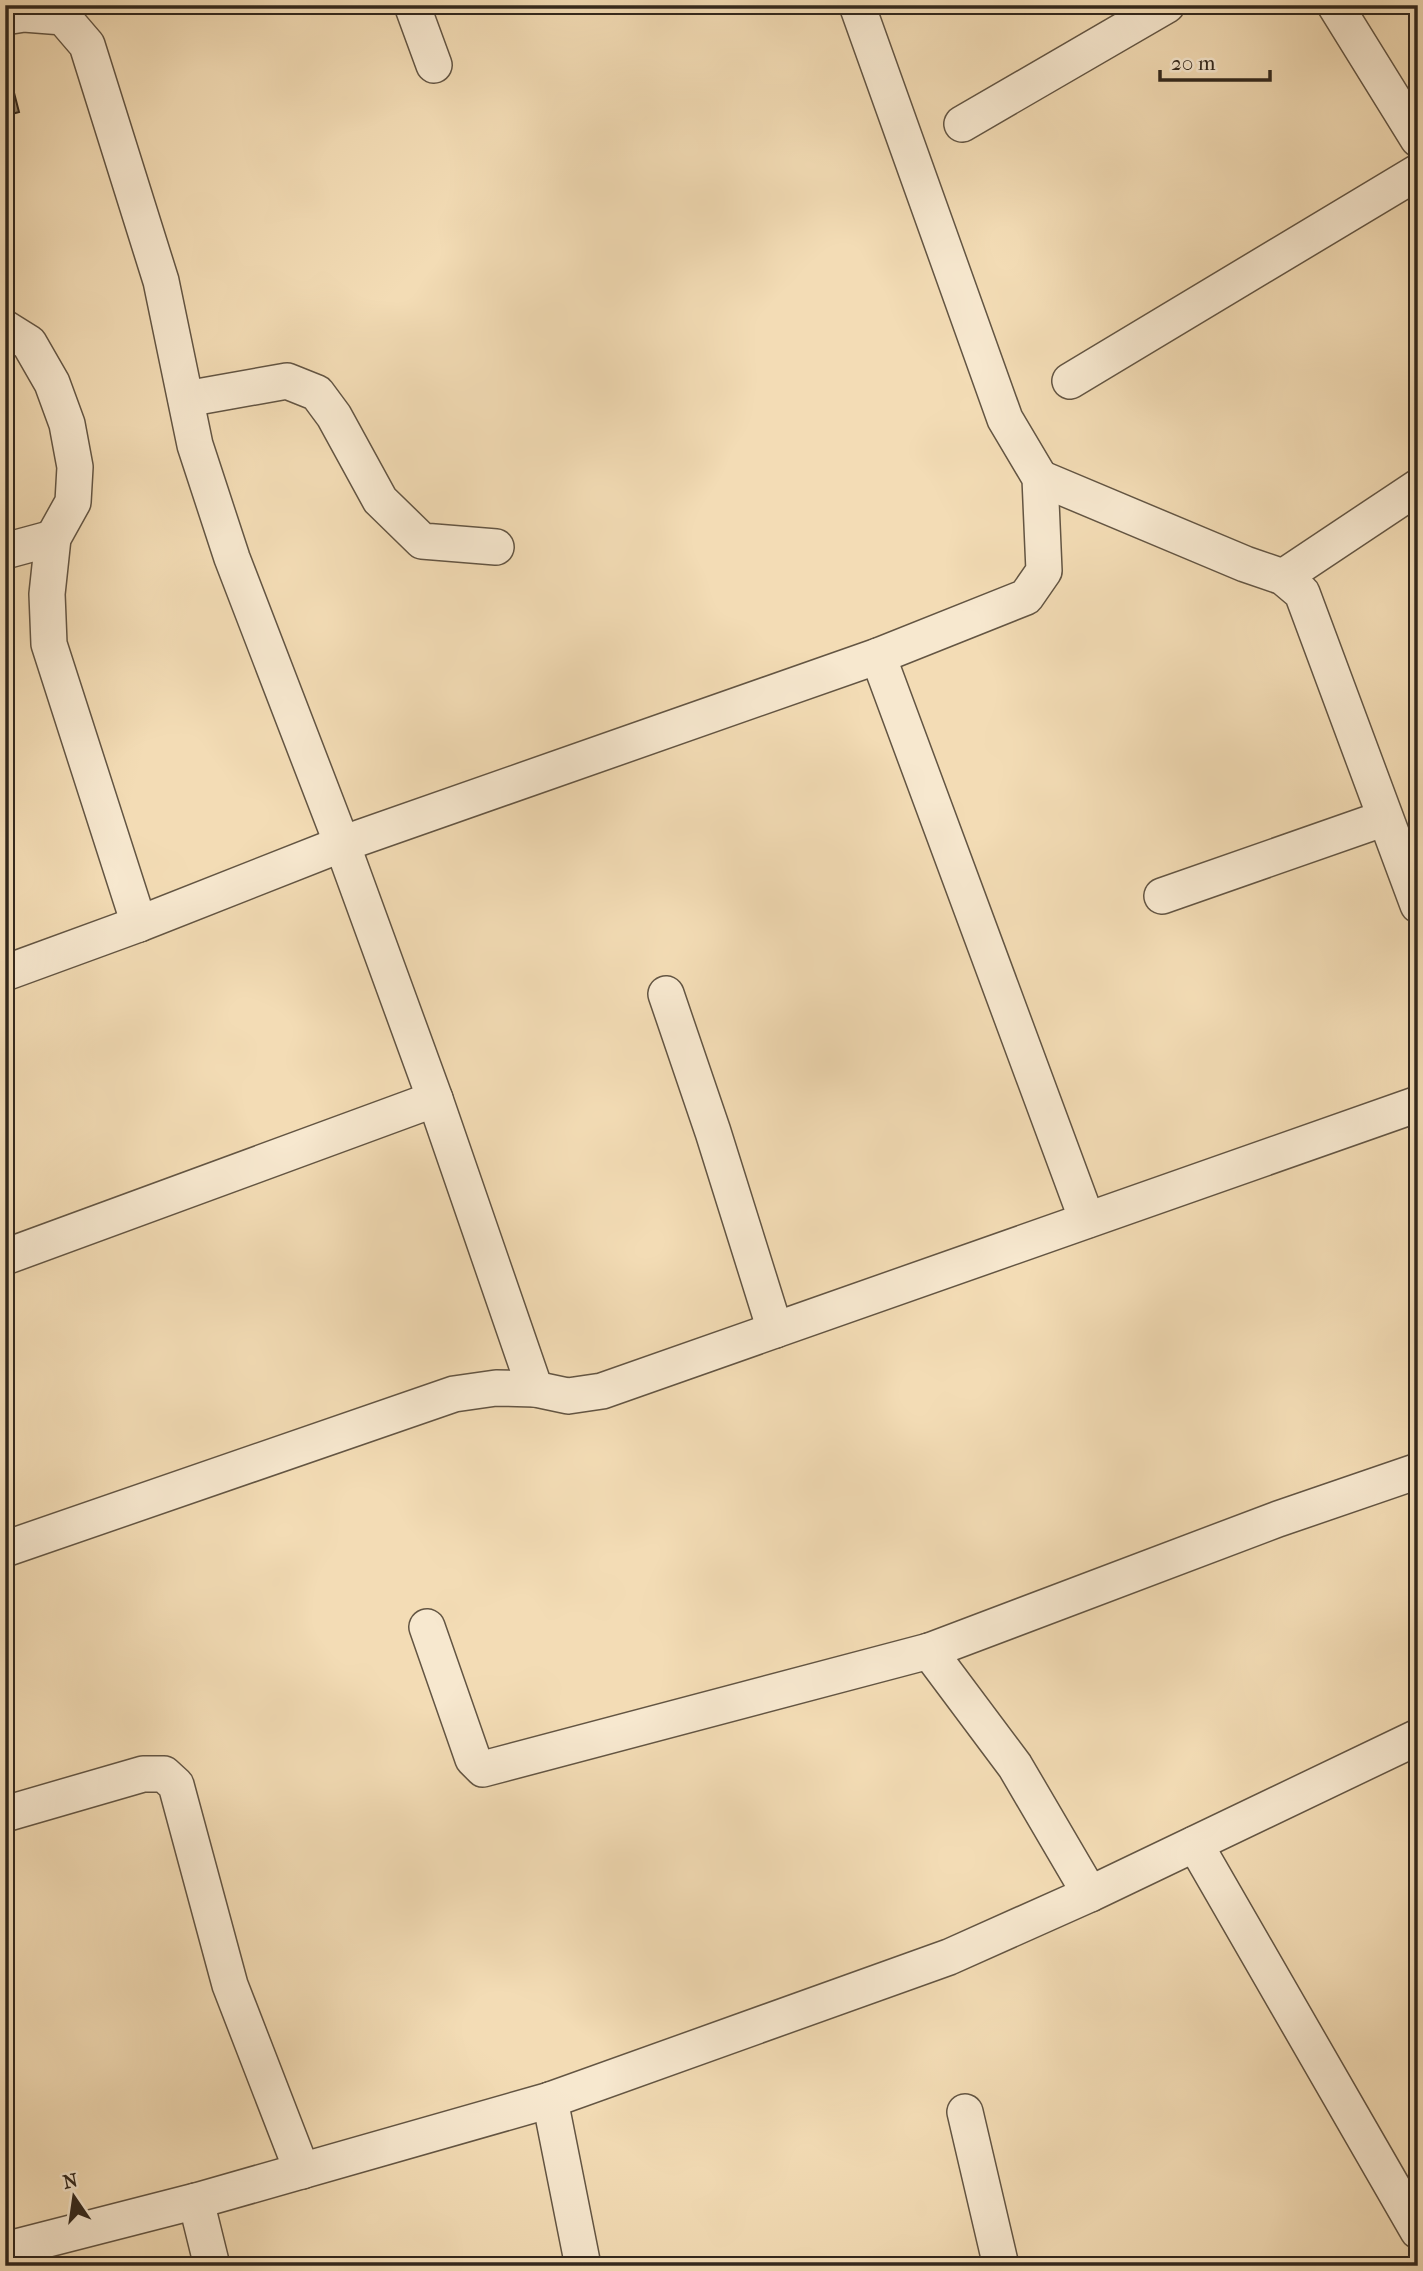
<svg xmlns="http://www.w3.org/2000/svg" width="1423" height="2271" font-family="'IM FELL French Canon',serif">
<rect width="100%" height="100%" fill="#f3dcb5"/>
<filter id="stains"><feTurbulence type="fractalNoise" baseFrequency=".00286" numOctaves="4"/><feColorMatrix values="0 0 0 0 .2 0 0 0 0 .09 0 0 0 0 .02 0 0 0 .5 -.17"/></filter>
<radialGradient id="worn" r=".72"><stop offset=".6" stop-color="#630" stop-opacity="0"/><stop offset="1" stop-color="#630" stop-opacity=".3"/></radialGradient>
<polygon fill="#97866c" stroke="#33281d" stroke-width="2" points="5,58 19,112 5,116"/>
<g fill="none" stroke-linecap="round" stroke-linejoin="round">
<defs>
<g id="street">
<polyline points="412,5 434,65"/>
<polyline points="1335,5 1418,139"/>
<polyline points="5,17 24,14 63,17 87,45 161,281 195,445 232,558 342,844 435,1099 535,1389"/>
<polyline points="962,124 1167,5"/>
<polyline points="5,328 29,343 52,383 67,424 75,467 73,502 53,538 47,594 49,644 139,924"/>
<polyline points="1070,381 1418,172"/>
<polyline points="186,399 287,381 317,393 334,416 380,500 422,541 496,547"/>
<polyline points="1040,478 1245,564 1283,577 1302,593 1418,905"/>
<polyline points="5,551 53,538"/>
<polyline points="1283,577 1418,487"/>
<polyline points="878,656 1087,1220"/>
<polyline points="1162,896 1385,818"/>
<polyline points="5,973 139,924 342,844 878,656 1026,597 1044,571 1040,478 1005,419 857,5"/>
<polyline points="666,994 713,1132 775,1330"/>
<polyline points="5,1257 435,1099"/>
<polyline points="5,1549 454,1394 496,1388 535,1389 568,1396 602,1391 1418,1104"/>
<polyline points="427,1627 473,1759 483,1769 929,1651 1278,1519 1418,1471"/>
<polyline points="929,1651 1015,1766 1090,1894"/>
<polyline points="5,1814 143,1774 164,1774 176,1785 230,1985 302,2171"/>
<polyline points="1195,1844 1418,2231"/>
<polyline points="550,2100 583,2266"/>
<polyline points="965,2112 1001,2266"/>
<polyline points="196,2201 212,2266"/>
<polyline points="5,2250 196,2201 550,2100 949,1957 1090,1894 1418,1737"/>
</g>
</defs>
<use href="#street" stroke="#635543" stroke-width="38"/>
<use href="#street" stroke="#f7e8cf" stroke-width="35"/>
</g>
<rect width="1423" height="2271" fill="none" stroke="#f3dcb5" stroke-width="28"/>
<rect x="7" y="7" width="1409" height="2257" fill="none" stroke="#33281d" stroke-width="3.5"/>
<rect x="14" y="14" width="1395" height="2243" fill="none" stroke="#33281d" stroke-width="2"/>
<g transform="translate(74 2197) rotate(347)" stroke="#f7e8cf" stroke-width="5" paint-order="stroke">
<path d="M0-5L12 26L0 18L-12 26Z" fill="#33281d"/>
<text y="-10" font-size="19" font-weight="bold" text-anchor="middle" fill="#33281d">N</text>
</g>
<path d="M1160 70v10h110v-10" fill="none" stroke="#33281d" stroke-width="3.5"/>
<text x="1171" y="70" font-size="21" fill="#33281d" stroke="#f7e8cf" stroke-width="5" paint-order="stroke">20 m</text>
<rect width="100%" height="100%" filter="url(#stains)"/>
<rect width="100%" height="100%" fill="url(#worn)"/>
</svg>
